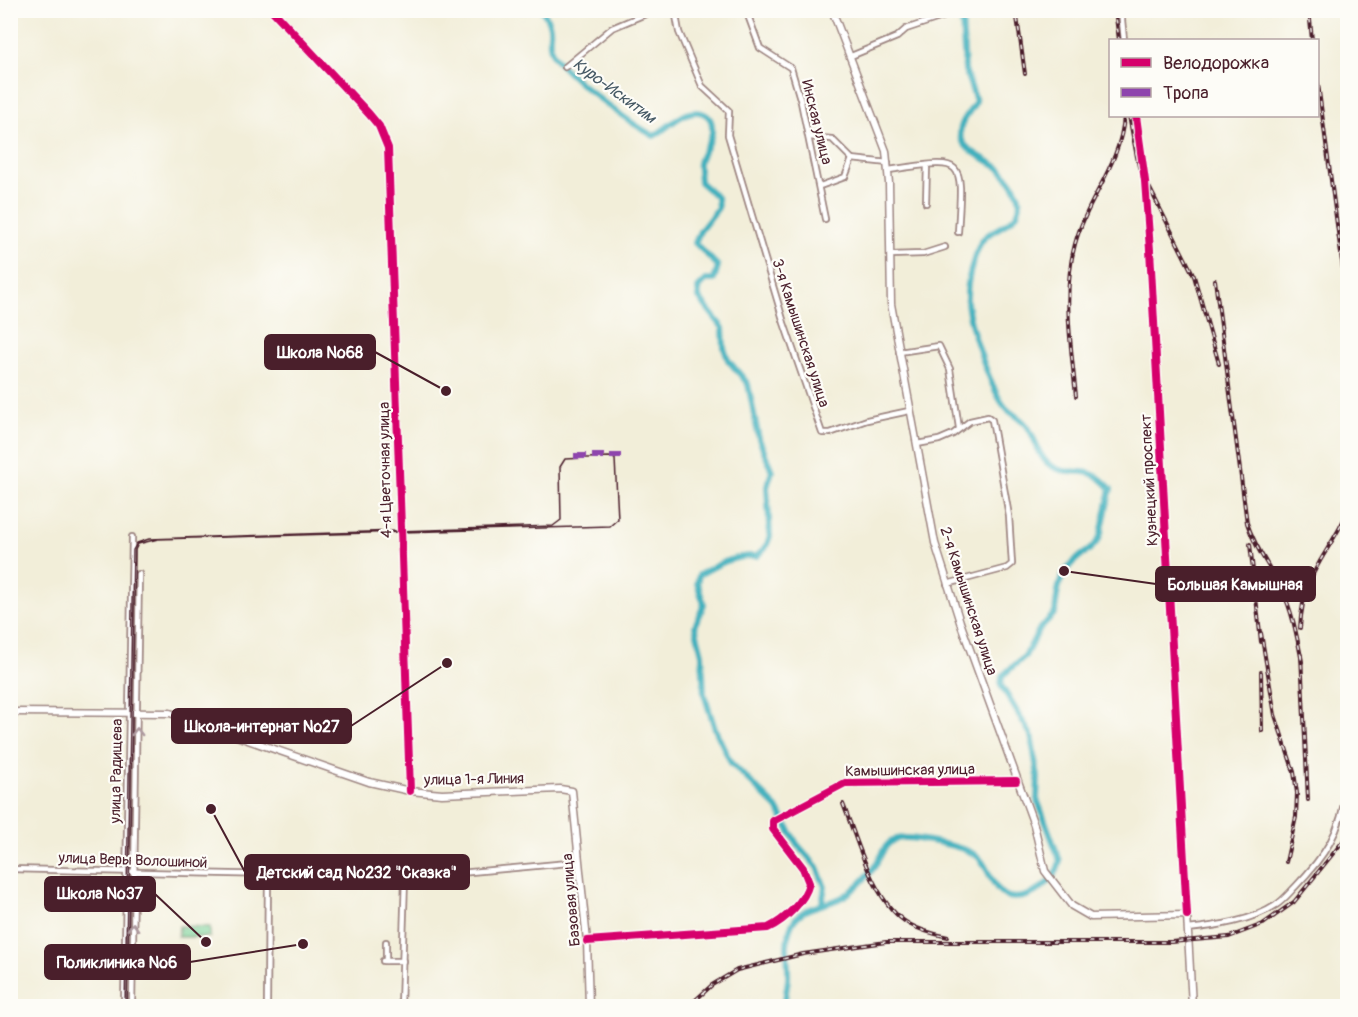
<svg xmlns="http://www.w3.org/2000/svg" width="1358" height="1017" font-family="Pangolin,sans-serif">
<rect width="100%" height="100%" fill="#fdfcf7"/>
<filter id="ink" filterUnits="userSpaceOnUse"><feTurbulence type="fractalNoise" baseFrequency=".0167" numOctaves="2"/><feDisplacementMap in="SourceGraphic" scale="12" xChannelSelector="R" yChannelSelector="G"/><feConvolveMatrix kernelMatrix="1 2 1 2 8 2 1 2 1" color-interpolation-filters="sRGB"/></filter>
<filter id="wash" filterUnits="userSpaceOnUse"><feTurbulence type="fractalNoise" baseFrequency=".008" numOctaves="4" result="noise"/><feDisplacementMap in="SourceGraphic" scale="24" xChannelSelector="R" yChannelSelector="G"/><feGaussianBlur stdDeviation="1.35" result="paint"/><feColorMatrix in="noise" values="0 0 0 0 0 0 0 0 0 0 0 0 0 0 0 0 0 1.4 0 .05"/><feComposite in="paint" operator="in"/></filter>
<g filter="url(#wash)">
<rect width="100%" height="100%" fill="#f2eed9"/>
<polygon fill="#78d096" stroke="#617860" stroke-width="1.5" points="179,926 210,927 210,937 178,937"/>
<g fill="none" stroke-linecap="round" stroke-linejoin="round">
<g stroke="#41b0bd" stroke-width="6">
<path d="M542,10C557,33 546,31 551,50C558,72 632,124 654,136C664,130 672,122 681,117C696,108 714,111 712,132C711,143 701,152 699,163C698,168 700,176 700,182L717,197L718,208L700,231L695,243L718,266L714,280H706L698,288L699,298L723,328L724,348L728,360L748,384L759,439L772,471L767,487L770,536L766,547L757,556C735,555 718,564 699,575L697,583L704,604L695,626L702,654L704,694L715,729L731,763L777,808L797,844L817,867L825,887L822,903"/>
<path d="M784,1006C785,998 787,988 788,979C789,963 784,945 790,929C798,903 828,908 846,895C855,889 865,879 872,870C881,860 882,843 897,839C909,835 960,846 972,853C990,861 990,892 1009,897C1031,902 1056,880 1060,861L1037,799L1038,777L1031,735L1001,685L1002,676L1025,656L1040,628L1055,613C1057,591 1059,572 1078,558C1087,551 1093,549 1099,539C1103,531 1107,501 1111,489C1087,460 1071,480 1050,465C1037,456 1036,438 1027,426C1022,418 1012,415 1006,408C992,393 966,318 967,297C967,279 973,260 980,244C987,227 1029,224 1018,194C1015,186 1005,173 999,168C985,157 952,148 962,124C965,116 972,109 976,101L965,70L962,18L959,10"/>
</g>
</g>
</g>
<g filter="url(#ink)">
<g fill="none" stroke-linecap="round" stroke-linejoin="round">
<defs>
<g id="minor">
<polyline points="272,10 369,114 379,126 388,148 410,791"/>
<polyline points="675,10 679,32 702,86 729,111 728,135 784,323 822,433 830,433 867,420 909,411"/>
<polyline points="746,10 760,48 791,68 801,102 825,219"/>
<polyline points="1121,10 1124,40"/>
<polyline points="851,56 897,37 906,29 945,16 950,10"/>
<polyline points="565,67 612,28 655,10"/>
<polyline points="1136,116 1145,181 1150,250 1187,915"/>
<polyline points="809,137 832,139 852,159 888,163"/>
<path d="M889,170C965,159 963,155 958,232"/>
<polyline points="820,186 845,177 852,159"/>
<polyline points="926,203 927,165"/>
<polyline points="890,255 923,254 945,247"/>
<polyline points="899,352 939,346 950,369 959,428"/>
<polyline points="917,444 939,440 953,434 970,421 988,417 992,420 1009,516 1012,564 1007,568 947,584"/>
<polyline points="10,869 405,878 579,862"/>
<path d="M1188,929C1216,926 1252,921 1276,905C1284,900 1290,892 1296,886C1324,857 1342,831 1346,790"/>
<path d="M587,941L768,928C785,920 805,901 809,883L803,868L773,829V821L845,783L1016,781"/>
<polyline points="383,961 403,961"/>
<polyline points="386,961 386,942"/>
<polyline points="401,1005 453,1006"/>
<polyline points="10,1006 51,1006"/>
<polyline points="124,1006 132,537"/>
<polyline points="132,1006 139,574"/>
<polyline points="267,1006 268,875"/>
<polyline points="401,1006 405,878"/>
</g>
<g id="major">
<polyline points="832,10 886,151 889,183 891,304 935,543 960,622 1034,825 1045,871 1072,906 1091,917 1187,915 1192,1006"/>
<polyline points="10,712 170,713 369,782 410,791 442,794 560,789 572,791 587,941 589,1006"/>
</g>
</defs>
<use href="#minor" stroke="#9e8682" stroke-width="8"/>
<use href="#major" stroke="#9e8682" stroke-width="9"/>
<use href="#minor" stroke="#fff" stroke-width="4.5"/>
<use href="#major" stroke="#fff" stroke-width="6"/>
<polyline stroke="#4a1f2b" stroke-width="1.5" points="125,1006 133,550 137,543 149,539 553,526 561,520 560,467 565,459 609,457 615,459 618,519 610,526 158,539 138,544 135,550 127,1006"/>
<defs>
<g id="rail">
<polyline points="1016,10 1025,74"/>
<polyline points="1115,10 1119,40"/>
<polyline points="1309,10 1312,40"/>
<polyline points="1318,84 1348,306"/>
<polyline points="1129,116 1139,167 1194,276 1219,364"/>
<path d="M1215,280L1247,523C1256,550 1269,565 1282,590C1293,613 1297,637 1302,662"/>
<path d="M1076,396C1071,346 1062,293 1075,244C1087,199 1121,164 1124,116"/>
<polyline points="1250,544 1261,642"/>
<path d="M1300,628C1303,571 1327,558 1348,511"/>
<polyline points="1261,633 1275,715 1294,772 1297,793 1296,817 1286,862"/>
<polyline points="1301,655 1308,800"/>
<polyline points="1261,672 1262,731"/>
<path d="M843,804C858,841 873,903 909,924C921,931 934,934 948,937"/>
<polyline points="689,1006 712,985 737,970 803,954 886,942 1171,942 1229,937 1263,924 1294,902 1348,835"/>
</g>
</defs>
<use href="#rail" stroke="#4a1f2b" stroke-width="4"/>
<use href="#rail" stroke="#fdfcf7" stroke-width="1.5" stroke-dasharray="4.5" stroke-linecap="butt"/>
<polyline stroke="#8e44ad" stroke-width="6" stroke-dasharray="12 6" stroke-linecap="butt" points="574,456 621,456"/>
<defs>
<g id="cycleway">
<polyline points="272,10 369,114 379,126 388,148 410,791"/>
<polyline points="1136,116 1145,181 1150,250 1187,915"/>
<path d="M587,941L768,928C785,920 805,901 809,883L803,868L773,829V821L845,783L1016,781"/>
</g>
</defs>
<use href="#cycleway" stroke="#fdfcf7" stroke-width="11"/>
<use href="#cycleway" stroke="#d6006c" stroke-width="8"/>
</g>
<defs><path id="oneway-chevron" d="M-2-3.5L2.5 0L-2 3.5" fill="none" stroke-width="1.6" stroke-linecap="round" stroke-linejoin="round" transform="scale(1.5)"/></defs>
<g stroke="#ae9aa0">
<use href="#oneway-chevron" transform="translate(137 732) rotate(-90)"/>
<use href="#oneway-chevron" transform="translate(133 927) rotate(-89)"/>
</g>
</g>
<g text-anchor="middle" stroke-width="4.5" stroke-linejoin="round" paint-order="stroke">
<g font-size="15" fill="#4a1f2b" stroke="#fdfcf7">
<text transform="translate(817 122) rotate(76)" y="5">Инская улица</text>
<text transform="translate(801 333) rotate(72)" y="5">3-я Камышинская улица</text>
<text transform="translate(385 470) rotate(-91)" y="5">4-я Цветочная улица</text>
<text transform="translate(1149 480) rotate(-93)" y="5">Кузнецкий проспект</text>
<text transform="translate(969 601) rotate(72)" y="5">2-я Камышинская улица</text>
<text transform="translate(910 770) rotate(-1)" y="5">Камышинская улица</text>
<text transform="translate(116 771) rotate(-89)" y="5">улица Радищева</text>
<text transform="translate(474 779) rotate(-1)" y="5">улица 1-я Линия</text>
<text transform="translate(133 860) rotate(2)" y="5">улица Веры Волошиной</text>
<text transform="translate(571 900) rotate(-95)" y="5">Базовая улица</text>
</g>
<g font-size="16" font-style="italic" fill="#465965" stroke="#fdfcf7">
<text transform="translate(615 90) rotate(36)" y="6">Куро-Искитим</text>
</g>
</g>
<path fill="none" stroke="#4a1f2b" stroke-width="2" d="M446 391L375 352M1064 571L1156 584M447 663L351 726M211 809L245 872M206 942L155 894M303 944L190 962"/>
<g fill="#4a1f2b" stroke="#fdfcf7" stroke-width="2">
<circle cx="446" cy="391" r="6"/>
<circle cx="1064" cy="571" r="6"/>
<circle cx="447" cy="663" r="6"/>
<circle cx="211" cy="809" r="6"/>
<circle cx="206" cy="942" r="6"/>
<circle cx="303" cy="944" r="6"/>
</g>
<g fill="#4a1f2b" stroke="#4a1f2b" stroke-width="2">
<rect x="265" y="335" width="110" height="34" rx="6"/>
<rect x="1156" y="567" width="159" height="34" rx="6"/>
<rect x="172" y="709" width="179" height="34" rx="6"/>
<rect x="245" y="855" width="224" height="34" rx="6"/>
<rect x="45" y="877" width="110" height="34" rx="6"/>
<rect x="45" y="945" width="145" height="34" rx="6"/>
</g>
<g font-size="16" text-anchor="middle" font-weight="bold" fill="#fff">
<text x="320" y="358">Школа №68</text>
<text x="1235" y="590">Большая Камышная</text>
<text x="262" y="732">Школа-интернат №27</text>
<text x="357" y="878">Детский сад №232 "Сказка"</text>
<text x="100" y="899">Школа №37</text>
<text x="117" y="968">Поликлиника №6</text>
</g>
<rect width="1358" height="1017" fill="none" stroke="#fdfcf7" stroke-width="36"/>
<rect x="1109" y="39" width="210" height="78" fill="#fdfcf7" stroke="#b5a4a5" stroke-width="1.5"/>
<rect x="1121" y="58" width="30" height="9" fill="#d6006c" stroke="#b5a4a5" stroke-width="1.5"/>
<text x="1163" y="69" font-size="18" fill="#4a1f2b">Велодорожка</text>
<rect x="1121" y="88" width="30" height="9" fill="#8e44ad" stroke="#b5a4a5" stroke-width="1.5"/>
<text x="1163" y="99" font-size="18" fill="#4a1f2b">Тропа</text>
</svg>
